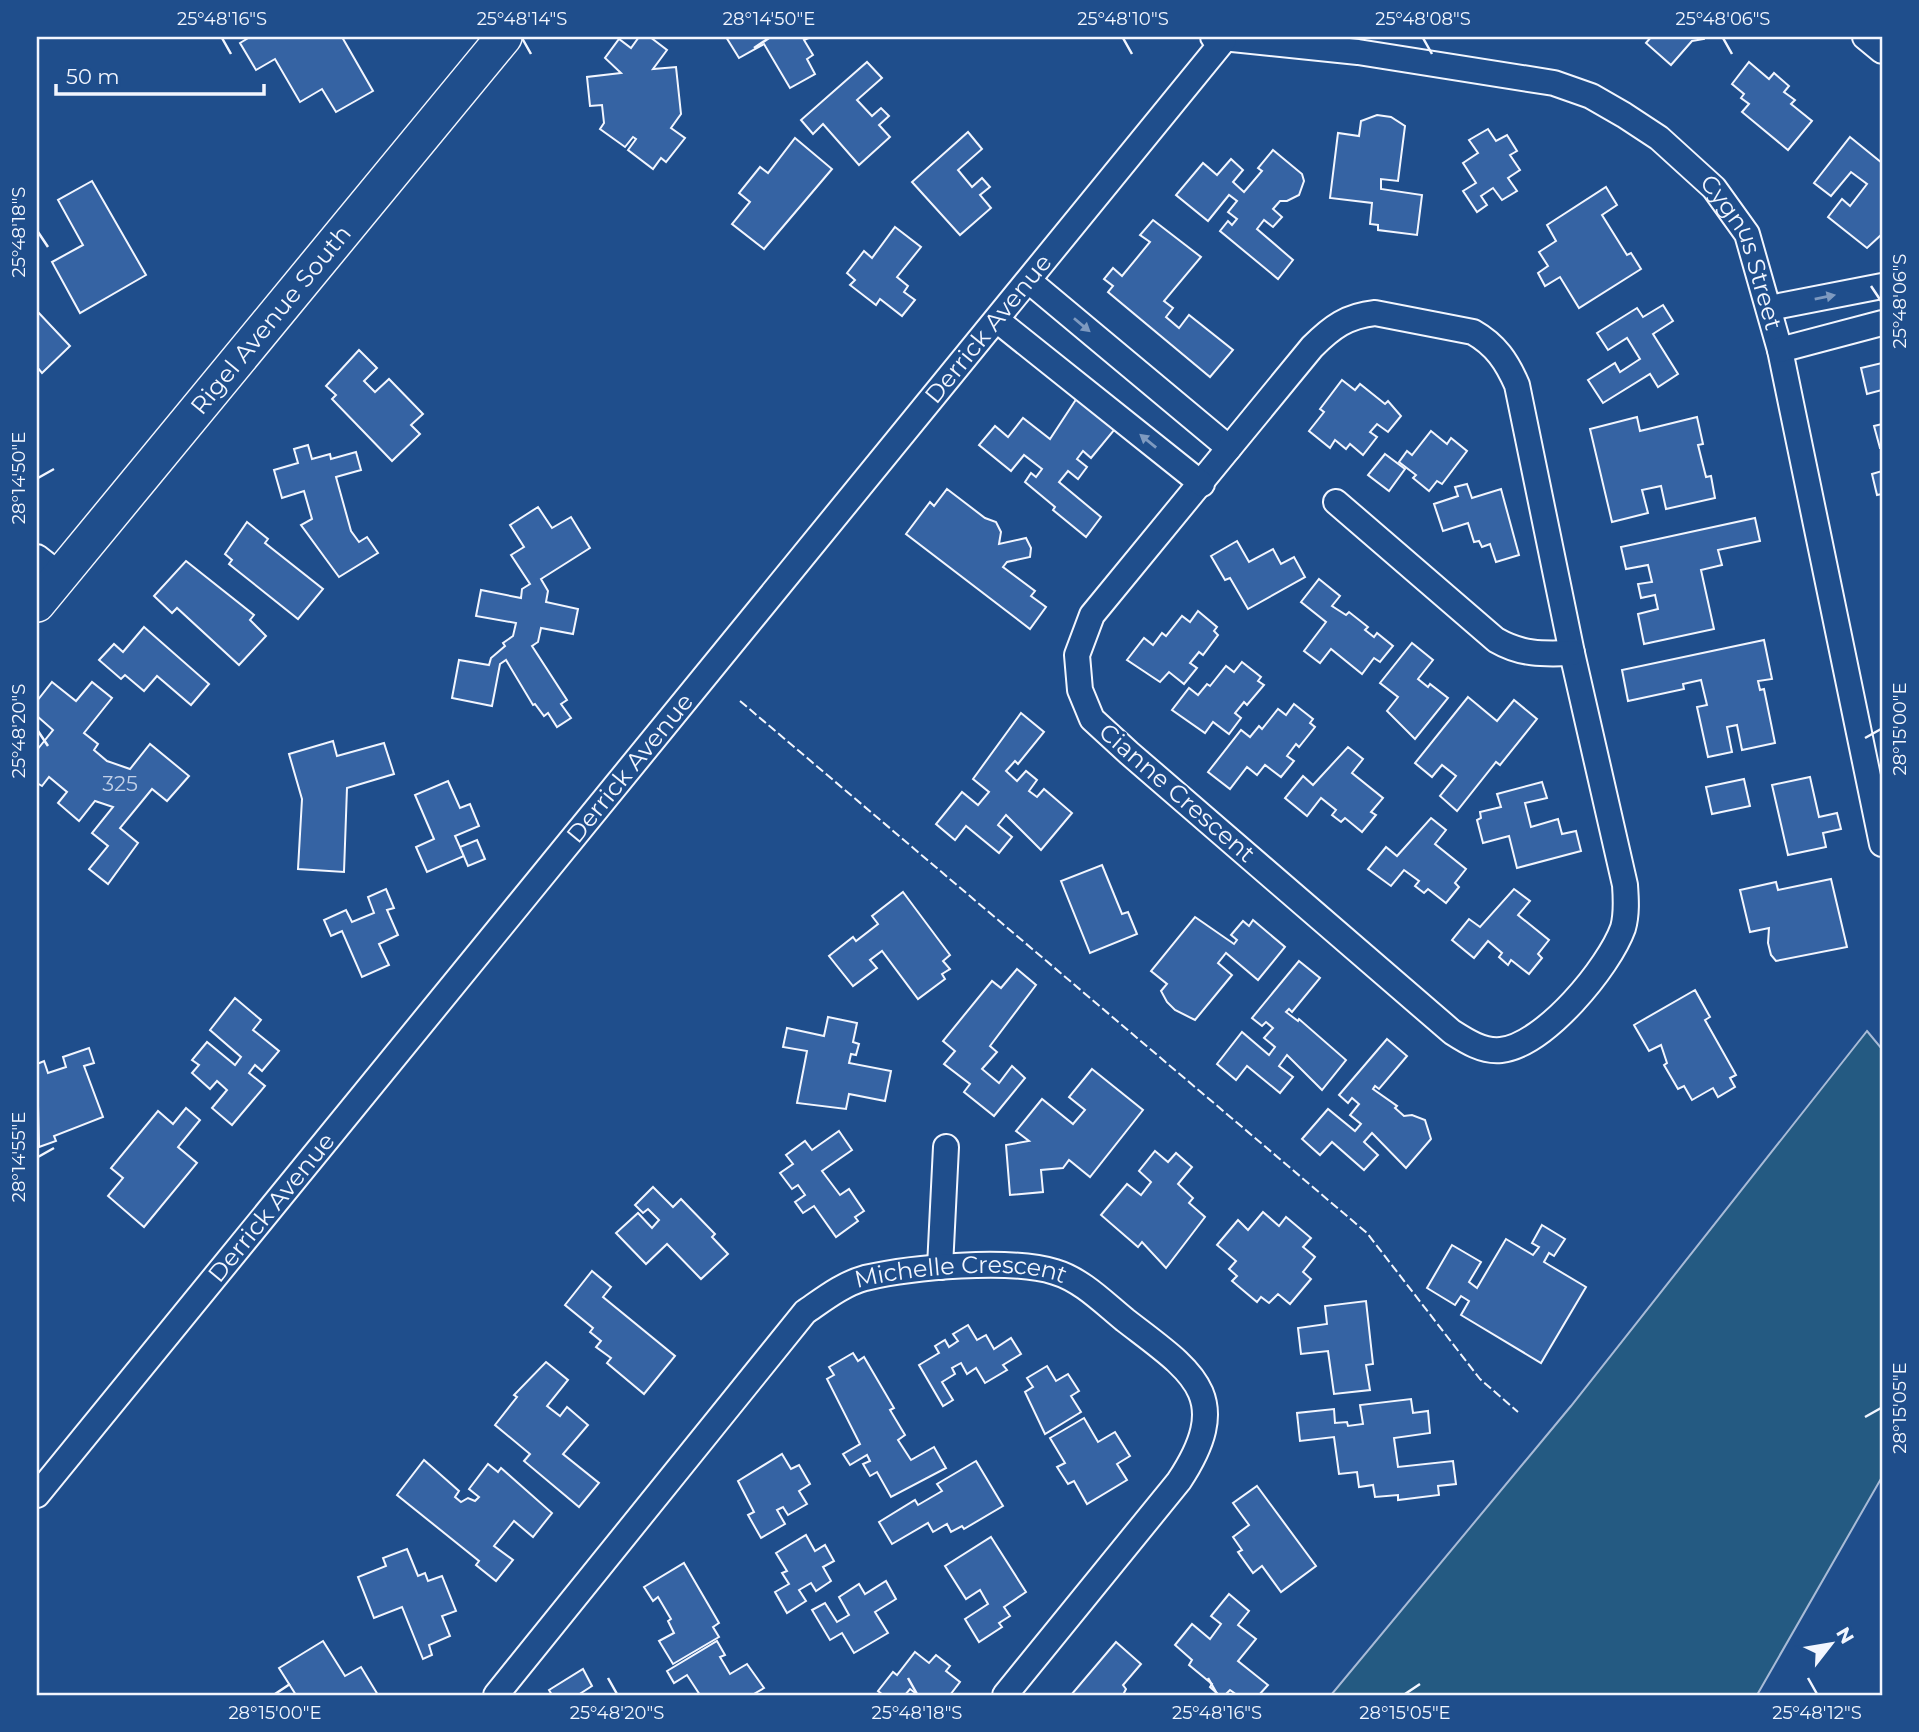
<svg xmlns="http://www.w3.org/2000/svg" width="1919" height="1732" font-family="Montserrat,sans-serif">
<rect width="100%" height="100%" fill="#1f4e8c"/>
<polygon fill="#245a82" stroke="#a8bbd7" stroke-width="2" points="1867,1031 1882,1049 1882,1477 1757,1695 1331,1695 1571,1406"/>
<g fill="#3563a3" stroke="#f2f6ff" stroke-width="2">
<polygon points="250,37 342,37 373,91 336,112 322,89 300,102 275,59 256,70 240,43"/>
<polygon points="639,37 650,37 667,50 653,69 676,67 681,114 671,128 685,138 666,162 661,158 653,169 628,150 636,139 633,137 625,147 600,129 604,123 602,105 590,106 587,77 621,73 605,58 619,39 631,48"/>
<polygon points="726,37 811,37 804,40 813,55 807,59 815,74 790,88 764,44 739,58"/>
<polygon points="1651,37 1704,37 1704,39 1692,41 1671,65 1646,43"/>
<polygon points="867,62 882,78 857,100 872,116 881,108 889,116 879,125 890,137 859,165 823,124 813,134 801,120"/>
<polygon points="1749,62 1769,79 1774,73 1789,86 1784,92 1795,100 1791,104 1812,121 1788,150 1742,112 1749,104 1741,98 1744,94 1732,84"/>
<polygon points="1377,115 1391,117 1405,126 1398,181 1381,179 1381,189 1422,195 1417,235 1378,230 1378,225 1370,224 1372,203 1330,198 1338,133 1359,136 1361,121"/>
<polygon points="1488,129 1496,141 1507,135 1517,151 1510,155 1520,170 1508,178 1517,191 1502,200 1493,188 1481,196 1487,205 1477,212 1463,191 1476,183 1463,163 1478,153 1469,140"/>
<polygon points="968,132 982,149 958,170 972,187 982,178 990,187 980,195 991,208 960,235 912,182"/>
<polygon points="1850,137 1882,163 1882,234 1867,248 1828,217 1842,199 1850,206 1867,184 1851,172 1831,196 1814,183"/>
<polygon points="795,138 832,169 764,249 732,224 750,202 739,193 760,167 768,173"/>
<polygon points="1273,150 1302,174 1304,181 1299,195 1287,201 1280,201 1273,209 1282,217 1273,227 1264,220 1257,229 1293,260 1278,279 1220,231 1228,221 1232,225 1237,219 1228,212 1237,201 1229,195 1208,221 1176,195 1203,163 1217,175 1231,159 1243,170 1233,182 1244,192 1262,171 1258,168"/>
<polygon points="92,181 146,275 80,313 52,262 83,245 58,200"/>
<polygon points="1606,187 1617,205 1602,215 1627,255 1631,253 1641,269 1579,308 1560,277 1545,286 1538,273 1548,266 1539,252 1556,241 1547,225"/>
<polygon points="1153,220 1201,257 1164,301 1173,308 1166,317 1179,328 1189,315 1233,350 1210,377 1108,292 1113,286 1104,279 1113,268 1122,276 1150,242 1140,235"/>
<polygon points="895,227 921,247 897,277 908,286 904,292 915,300 902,316 880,299 876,305 850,285 855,280 847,273 864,251 872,258"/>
<polygon points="1663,305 1673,321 1653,334 1678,374 1658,387 1650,374 1603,403 1588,380 1615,363 1620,372 1640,359 1627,338 1608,350 1597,333 1637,308 1643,317"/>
<polygon points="37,311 70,346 42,373 37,367"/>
<polygon points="359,350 377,368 364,381 375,392 389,379 423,414 411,425 420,434 392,461 332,399 336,395 326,386"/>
<polygon points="1882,363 1882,390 1867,394 1861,368"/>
<polygon points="1342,380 1355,390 1360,384 1385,404 1388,401 1401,416 1388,432 1377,424 1370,432 1377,437 1363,455 1350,444 1346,449 1335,440 1330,448 1309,431 1324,412 1320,409"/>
<polygon points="1077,398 1115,429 1091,458 1083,451 1077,459 1087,467 1078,479 1068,471 1059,482 1101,517 1086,537 1053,510 1055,507 1025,482 1031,473 1036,477 1042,469 1024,455 1011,471 979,445 995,426 1008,437 1023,418 1050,439"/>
<polygon points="1637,417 1640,431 1697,417 1703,444 1698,445 1706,477 1711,476 1715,498 1666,509 1661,486 1642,490 1648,513 1612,522 1590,429"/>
<polygon points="1882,424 1882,448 1880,448 1874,426"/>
<polygon points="1431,431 1447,444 1451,438 1467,451 1442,484 1437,481 1429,491 1413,478 1416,475 1399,462 1407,451 1412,455"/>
<polygon points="308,445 312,459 330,454 331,459 356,452 361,470 336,477 351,531 359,542 367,537 378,553 339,577 301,525 312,519 304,491 282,498 274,470 298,463 294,449"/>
<polygon points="1385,454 1405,469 1389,491 1368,475"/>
<polygon points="1882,471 1882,494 1877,495 1872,474"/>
<polygon points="1467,484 1472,498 1501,489 1519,555 1496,562 1490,544 1482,547 1479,541 1474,542 1468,523 1443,531 1434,504 1458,496 1455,487"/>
<polygon points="947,489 985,518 996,522 1001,532 999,544 1026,538 1031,548 1030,557 1007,562 1003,567 1035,591 1031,596 1046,607 1030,629 906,534 930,502 934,506"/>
<polygon points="538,507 552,528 571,517 590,548 541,579 548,591 546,602 578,609 573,634 541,628 538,642 532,646 567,700 561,704 571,718 557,727 548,713 544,716 535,704 533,705 506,660 500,664 492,706 452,698 459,660 489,665 491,658 505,646 503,643 513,636 516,623 476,616 481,590 521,598 522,589 530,584 511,555 524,547 510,525"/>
<polygon points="1755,518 1760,541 1718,550 1722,565 1701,570 1714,629 1644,644 1638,614 1658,609 1655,595 1641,598 1638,584 1652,582 1648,565 1626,569 1621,547"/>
<polygon points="247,522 268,539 265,543 323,589 298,619 229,564 232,560 225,554"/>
<polygon points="1237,541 1249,562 1273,549 1281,564 1294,557 1305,577 1248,609 1230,578 1225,580 1211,556"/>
<polygon points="186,561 254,615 250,620 266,636 239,665 177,608 172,613 154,596"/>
<polygon points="1319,579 1340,596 1332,606 1346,615 1349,612 1368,627 1365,630 1374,637 1377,633 1393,646 1380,662 1374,658 1362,674 1331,649 1320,663 1304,651 1326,622 1301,602"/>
<polygon points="1198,611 1217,627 1214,631 1218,635 1203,655 1199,652 1190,663 1197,668 1184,684 1169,672 1160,682 1127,660 1144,638 1153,645 1162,633 1166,636 1182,616 1190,622"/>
<polygon points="144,627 209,684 191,705 157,676 144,691 125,675 121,679 99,660 114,644 123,652"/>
<polygon points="1764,640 1772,679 1758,681 1760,690 1764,689 1775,743 1742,750 1737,725 1727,727 1732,752 1708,757 1697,707 1707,705 1701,680 1683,684 1684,689 1628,701 1622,670"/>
<polygon points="1412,643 1433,660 1418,679 1428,687 1430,684 1448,698 1415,739 1387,711 1398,697 1380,683"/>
<polygon points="1242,662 1261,677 1258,681 1264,685 1247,705 1244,702 1235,713 1241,718 1229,734 1213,722 1205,733 1172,710 1189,688 1198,695 1207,684 1210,686 1226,666 1234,672"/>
<polygon points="52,682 76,701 92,682 112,698 84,733 98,744 94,750 107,761 130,769 150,744 189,776 167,801 152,789 120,828 138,843 108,884 89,869 108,846 92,833 113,807 95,801 79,821 58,803 67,792 49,777 42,786 37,783 37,750 53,730 37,716 37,701"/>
<polygon points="1468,697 1497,721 1514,700 1537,719 1500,765 1496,762 1457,811 1440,796 1456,776 1442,765 1432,777 1415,763"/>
<polygon points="1294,704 1313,719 1310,723 1315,727 1299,747 1296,744 1287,756 1294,761 1281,777 1265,765 1257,775 1247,767 1230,789 1208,772 1241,730 1250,737 1259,726 1262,729 1278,709 1286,715"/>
<polygon points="1021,713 1044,732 1018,764 1015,761 1006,771 1017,781 1026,771 1037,780 1029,791 1037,797 1044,789 1072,813 1041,850 1006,815 998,825 1012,837 999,853 966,826 955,840 936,824 962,792 978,805 989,792 973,779"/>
<polygon points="333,741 337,756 384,743 394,774 347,788 344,872 298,869 302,799 289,754"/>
<polygon points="1348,747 1363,759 1352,773 1383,798 1371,812 1376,815 1362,832 1345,818 1341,822 1332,815 1336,810 1321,798 1307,816 1285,798 1303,776 1313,785"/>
<polygon points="1810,777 1819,817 1837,813 1841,829 1823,833 1826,847 1788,855 1772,785"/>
<polygon points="1744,779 1750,806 1712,814 1706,787"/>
<polygon points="448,781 460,808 470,804 479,826 455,836 464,856 427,872 416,847 434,839 415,795"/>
<polygon points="1542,782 1547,798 1525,803 1531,827 1558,819 1562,834 1576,831 1581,851 1517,868 1509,836 1483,843 1477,820 1481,818 1480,812 1501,807 1497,794"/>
<polygon points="1431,818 1446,830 1435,844 1466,869 1455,883 1459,887 1446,903 1428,889 1424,893 1415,886 1419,881 1404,870 1391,886 1368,869 1386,847 1397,856"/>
<polygon points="477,840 485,859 468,866 460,847"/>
<polygon points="1102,865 1122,914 1128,912 1137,934 1090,953 1061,881"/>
<polygon points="1831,879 1847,947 1776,961 1771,955 1768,943 1769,928 1750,932 1740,890 1776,882 1778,890"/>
<polygon points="386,889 394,908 387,910 398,935 379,944 389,965 362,977 342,931 331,936 324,920 346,910 352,922 374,913 368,897"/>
<polygon points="1514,889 1530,901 1518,915 1549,940 1538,954 1542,958 1529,974 1511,960 1508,965 1499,957 1502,953 1488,941 1474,958 1452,940 1469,919 1480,927"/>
<polygon points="903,892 950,955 943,961 950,969 942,974 945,979 918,999 882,951 870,960 877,968 853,986 829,956 853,937 856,941 878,924 872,916"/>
<polygon points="1195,917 1234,944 1237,940 1231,935 1243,921 1249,926 1253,920 1285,947 1258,980 1226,953 1218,963 1232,975 1195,1020 1175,1010 1167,1002 1161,991 1167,984 1151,971"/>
<polygon points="1299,961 1320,978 1292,1012 1289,1009 1286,1012 1298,1021 1299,1019 1346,1060 1322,1090 1287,1055 1279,1066 1293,1077 1280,1093 1247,1066 1236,1080 1217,1064 1242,1032 1269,1055 1275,1047 1264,1038 1273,1028 1266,1022 1262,1026 1252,1018"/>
<polygon points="1017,969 1036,985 990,1046 997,1052 982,1069 999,1083 1012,1066 1025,1078 994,1116 964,1092 970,1084 944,1064 955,1051 943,1041 992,981 1001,988"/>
<polygon points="1695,990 1710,1017 1705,1020 1736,1075 1730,1078 1735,1087 1718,1097 1713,1088 1692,1100 1684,1086 1678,1089 1664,1065 1667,1063 1661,1045 1649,1051 1634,1025"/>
<polygon points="235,998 261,1020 253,1030 279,1051 262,1071 255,1065 249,1073 265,1086 232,1125 212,1108 227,1090 217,1081 210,1089 192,1073 199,1065 192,1060 207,1042 235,1065 241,1057 210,1030"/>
<polygon points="828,1017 857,1023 853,1042 859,1044 856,1055 851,1054 849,1063 891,1071 885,1101 849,1094 846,1109 797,1103 807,1051 783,1047 787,1028 824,1036"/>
<polygon points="1387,1039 1407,1056 1379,1089 1375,1086 1373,1089 1397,1106 1395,1108 1404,1116 1412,1115 1425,1120 1431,1139 1406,1168 1372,1133 1364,1142 1378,1155 1364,1170 1332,1142 1320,1155 1302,1139 1328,1109 1355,1131 1361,1124 1350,1115 1359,1104 1352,1098 1348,1103 1339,1095"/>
<polygon points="89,1048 94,1063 84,1066 103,1117 54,1136 56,1141 39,1147 37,1064 44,1061 48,1073 66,1067 63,1057"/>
<polygon points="1092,1069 1143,1110 1090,1177 1069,1160 1063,1168 1041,1170 1043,1192 1010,1195 1006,1145 1029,1141 1016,1131 1042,1099 1073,1124 1085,1110 1069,1097"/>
<polygon points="186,1108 200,1120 178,1147 197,1163 144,1227 108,1196 123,1178 111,1168 158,1111 173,1124"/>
<polygon points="839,1131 852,1150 822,1171 840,1195 849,1189 864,1211 855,1217 858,1221 836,1237 814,1206 803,1213 795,1202 805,1195 798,1185 792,1189 780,1173 793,1164 786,1155 805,1141 812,1150"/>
<polygon points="1155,1151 1168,1162 1176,1153 1192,1167 1178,1184 1193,1198 1189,1203 1205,1217 1166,1268 1142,1242 1138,1247 1101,1215 1127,1184 1141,1195 1151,1182 1139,1171"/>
<polygon points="653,1187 673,1207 681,1199 715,1234 712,1237 728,1254 701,1279 667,1244 646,1264 616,1233 638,1213 652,1228 659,1220 648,1209 643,1213 635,1205"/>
<polygon points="1263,1212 1279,1226 1286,1217 1311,1238 1303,1247 1315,1257 1303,1272 1311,1279 1290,1304 1278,1294 1269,1303 1261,1297 1257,1302 1232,1281 1237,1276 1229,1269 1236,1261 1217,1245 1238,1220 1248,1230"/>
<polygon points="1542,1225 1565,1239 1554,1256 1549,1253 1544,1262 1586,1287 1541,1363 1461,1315 1469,1301 1461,1296 1455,1305 1427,1288 1452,1245 1481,1262 1469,1282 1477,1288 1506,1239 1533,1255 1539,1247 1532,1243"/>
<polygon points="592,1271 611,1287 603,1297 675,1356 644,1394 607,1363 611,1358 596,1347 601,1341 590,1332 593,1328 565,1305"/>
<polygon points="1366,1301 1373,1364 1366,1365 1370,1390 1334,1394 1328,1351 1301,1354 1298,1328 1327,1324 1325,1306"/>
<polygon points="968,1325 977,1340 986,1335 994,1349 1011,1338 1021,1354 1003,1365 1007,1370 985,1383 976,1368 967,1374 961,1363 952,1368 955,1374 942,1382 953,1400 943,1406 919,1365 939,1353 935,1346 945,1340 949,1347 958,1341 953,1334"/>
<polygon points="853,1353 858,1361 864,1357 894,1408 890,1410 905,1435 898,1440 911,1460 934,1447 946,1468 891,1497 877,1472 870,1476 863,1464 870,1461 867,1455 850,1465 843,1454 860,1444 827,1379 834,1375 829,1367"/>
<polygon points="546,1362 568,1380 547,1406 560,1416 567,1407 588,1425 563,1454 599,1483 579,1507 524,1461 530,1454 495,1425 517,1397 514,1395"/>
<polygon points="1047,1366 1056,1381 1068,1374 1079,1391 1071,1396 1081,1412 1045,1434 1025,1392 1033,1387 1027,1378"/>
<polygon points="1411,1399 1413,1413 1428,1411 1430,1433 1394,1438 1398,1467 1453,1461 1456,1484 1438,1486 1439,1495 1398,1500 1398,1495 1375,1497 1373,1485 1359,1487 1357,1472 1339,1474 1334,1437 1300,1441 1297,1413 1334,1409 1335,1423 1347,1422 1348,1426 1363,1424 1360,1405"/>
<polygon points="1084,1418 1098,1442 1115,1432 1130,1456 1117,1464 1127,1480 1087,1504 1074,1481 1068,1484 1057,1467 1065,1463 1050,1438"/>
<polygon points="782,1454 791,1469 799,1465 810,1484 799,1491 807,1504 788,1515 783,1507 777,1510 785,1524 761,1538 748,1515 754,1512 738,1481"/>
<polygon points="424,1460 459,1491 455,1497 461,1502 468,1498 475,1501 479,1497 469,1489 488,1464 498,1472 501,1468 552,1513 533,1537 514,1521 494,1546 513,1560 496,1581 476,1565 479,1561 397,1495"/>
<polygon points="976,1461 1003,1506 964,1529 962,1526 951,1532 947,1524 933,1532 928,1523 892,1544 879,1522 915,1500 918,1505 942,1491 937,1484"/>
<polygon points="1257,1486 1316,1566 1281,1592 1262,1566 1253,1573 1238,1552 1242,1550 1233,1537 1249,1525 1233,1503"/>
<polygon points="806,1535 815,1551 825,1545 834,1561 823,1567 831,1581 816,1591 811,1583 799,1590 806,1601 787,1613 775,1592 789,1584 782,1573 787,1571 776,1553"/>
<polygon points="991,1537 1026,1592 1004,1607 1010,1616 999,1623 1002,1627 979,1642 965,1619 988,1604 980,1590 966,1599 945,1566"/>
<polygon points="407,1549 418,1576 425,1573 428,1581 442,1576 456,1611 442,1616 450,1636 429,1645 432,1655 423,1659 402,1607 374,1618 358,1577 386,1566 383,1558"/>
<polygon points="684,1563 719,1623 713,1627 719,1637 673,1664 659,1641 674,1633 668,1621 671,1619 658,1597 653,1601 644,1587"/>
<polygon points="886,1581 896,1599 875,1612 888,1633 854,1653 842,1633 830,1640 812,1610 825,1603 837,1622 849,1615 839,1597 859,1584 865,1594"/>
<polygon points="1229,1594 1249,1611 1238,1625 1256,1639 1238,1661 1268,1685 1259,1695 1237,1695 1230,1690 1225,1695 1219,1695 1210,1687 1212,1684 1189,1665 1192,1660 1175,1645 1192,1624 1210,1639 1221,1624 1211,1616"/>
<polygon points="323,1641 345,1676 361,1667 378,1695 296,1695 279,1668"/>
<polygon points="717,1641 725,1655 720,1657 730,1674 747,1664 764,1688 752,1695 700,1695 687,1675 674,1683 667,1671"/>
<polygon points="1116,1642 1141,1664 1123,1685 1126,1689 1123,1695 1071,1695"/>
<polygon points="915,1652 929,1663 936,1655 950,1666 946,1671 960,1682 950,1695 918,1695 910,1689 905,1695 883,1695 878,1691 893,1672 897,1675"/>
<polygon points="583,1669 592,1686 578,1695 552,1695 549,1690"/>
</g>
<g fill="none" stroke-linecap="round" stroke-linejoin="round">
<defs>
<g id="minor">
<path id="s1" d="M1213,37L1358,52L1554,83L1591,96L1624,115L1659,138L1714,188L1747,234L1780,350L1882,844"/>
<polyline points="1865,37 1882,51"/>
<polyline points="1029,281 1229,448"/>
<polyline points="1769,308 1882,286"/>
<path d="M1375,313L1473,332C1496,345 1507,362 1517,385L1572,653L1625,885C1626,899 1627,914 1623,928C1609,967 1545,1045 1501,1050C1483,1052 1466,1041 1452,1032L1129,753L1092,719L1080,690L1077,655L1092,615L1312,347C1332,327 1347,316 1375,313Z"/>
<polyline points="998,321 1202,484"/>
<polyline points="1780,350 1882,323"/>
<path d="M1336,502L1496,640C1522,655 1543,654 1572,653"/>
<polyline points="37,557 60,575"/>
<polyline points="940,1267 946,1147"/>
<path id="s2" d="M37,1495L1224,40"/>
<path id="s3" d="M496,1695L805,1312C824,1299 843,1284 865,1278C913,1267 1009,1258 1055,1272C1082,1280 1104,1303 1125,1320C1191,1371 1236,1395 1179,1481L1005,1695"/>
</g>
<g id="secondary">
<path id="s4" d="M37,604L504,37"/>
</g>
</defs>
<use href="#minor" stroke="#f2f6ff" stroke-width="28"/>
<use href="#secondary" stroke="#f2f6ff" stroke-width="38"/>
<use href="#minor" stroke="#1f4e8c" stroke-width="24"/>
<use href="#secondary" stroke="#1f4e8c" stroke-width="35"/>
<polyline stroke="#f2f6ff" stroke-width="2" stroke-dasharray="9 3.5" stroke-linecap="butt" points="740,701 1367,1233 1480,1379 1518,1412"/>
</g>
<defs><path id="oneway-solid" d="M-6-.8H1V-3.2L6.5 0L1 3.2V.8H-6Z" transform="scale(1.75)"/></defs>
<g fill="#7e9ac0">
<use href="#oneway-solid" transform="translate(1825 297) rotate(-11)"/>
<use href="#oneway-solid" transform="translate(1082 325) rotate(40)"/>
<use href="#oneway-solid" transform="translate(1148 441) rotate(-141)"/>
</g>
<path fill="none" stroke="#f2f6ff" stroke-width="2.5" d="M222,38L231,54M522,38L531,54M1123,38L1132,54M1423,38L1432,54M1723,38L1732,54M754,48L769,38M38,232L48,247M1871,286L1881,301M38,478L54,469M38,731L48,746M1865,738L1881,729M38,1157L54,1148M1865,1417L1881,1408M608,1678L617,1694M908,1678L917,1694M1208,1678L1217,1694M1808,1678L1817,1694M275,1694L290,1684M1405,1694L1420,1684"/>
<g text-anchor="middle" stroke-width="5" stroke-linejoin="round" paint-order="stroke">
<g font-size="21" fill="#c3d1e8">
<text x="120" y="791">325</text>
</g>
<g font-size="24" fill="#f2f6ff" stroke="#1f4e8c">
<text dy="8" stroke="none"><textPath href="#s1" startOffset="609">Cygnus Street</textPath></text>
<text dy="8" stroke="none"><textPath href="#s4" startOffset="368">Rigel Avenue South</textPath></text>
<text dy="8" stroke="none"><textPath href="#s2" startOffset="1505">Derrick Avenue</textPath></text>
<text dy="8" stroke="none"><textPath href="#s2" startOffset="938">Derrick Avenue</textPath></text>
<text transform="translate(1177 793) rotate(41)" y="8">Cianne Crescent</text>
<text dy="8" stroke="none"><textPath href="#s2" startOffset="371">Derrick Avenue</textPath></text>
<text dy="8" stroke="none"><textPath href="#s3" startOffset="658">Michelle Crescent</textPath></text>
</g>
</g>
<rect width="1919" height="1732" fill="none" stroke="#1f4e8c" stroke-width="77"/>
<g transform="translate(1831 1644) rotate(59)" stroke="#1f4e8c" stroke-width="5" paint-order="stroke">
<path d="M0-5L12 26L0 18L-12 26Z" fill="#f2f6ff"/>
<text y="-10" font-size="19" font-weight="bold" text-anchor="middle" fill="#f2f6ff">N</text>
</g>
<path d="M56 84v10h208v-10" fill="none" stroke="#f2f6ff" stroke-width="3.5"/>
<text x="66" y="84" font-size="21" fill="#f2f6ff" stroke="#1f4e8c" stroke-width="5" paint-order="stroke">50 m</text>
<rect x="38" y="38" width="1843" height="1656" fill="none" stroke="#f2f6ff" stroke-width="2.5"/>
<g font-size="18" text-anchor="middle" fill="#f2f6ff">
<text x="222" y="25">25°48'16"S</text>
<text x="522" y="25">25°48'14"S</text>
<text x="769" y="25">28°14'50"E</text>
<text x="1123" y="25">25°48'10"S</text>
<text x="1423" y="25">25°48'08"S</text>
<text x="1723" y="25">25°48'06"S</text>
<text transform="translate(19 232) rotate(-90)" y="6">25°48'18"S</text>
<text transform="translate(1900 301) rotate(-90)" y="6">25°48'06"S</text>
<text transform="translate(19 478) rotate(-90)" y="6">28°14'50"E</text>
<text transform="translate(1900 729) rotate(-90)" y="6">28°15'00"E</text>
<text transform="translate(19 731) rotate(-90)" y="6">25°48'20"S</text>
<text transform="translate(19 1157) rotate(-90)" y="6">28°14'55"E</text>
<text transform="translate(1900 1408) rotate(-90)" y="6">28°15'05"E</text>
<text x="275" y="1719">28°15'00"E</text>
<text x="617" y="1719">25°48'20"S</text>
<text x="917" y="1719">25°48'18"S</text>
<text x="1217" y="1719">25°48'16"S</text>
<text x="1405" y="1719">28°15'05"E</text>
<text x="1817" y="1719">25°48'12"S</text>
</g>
</svg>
